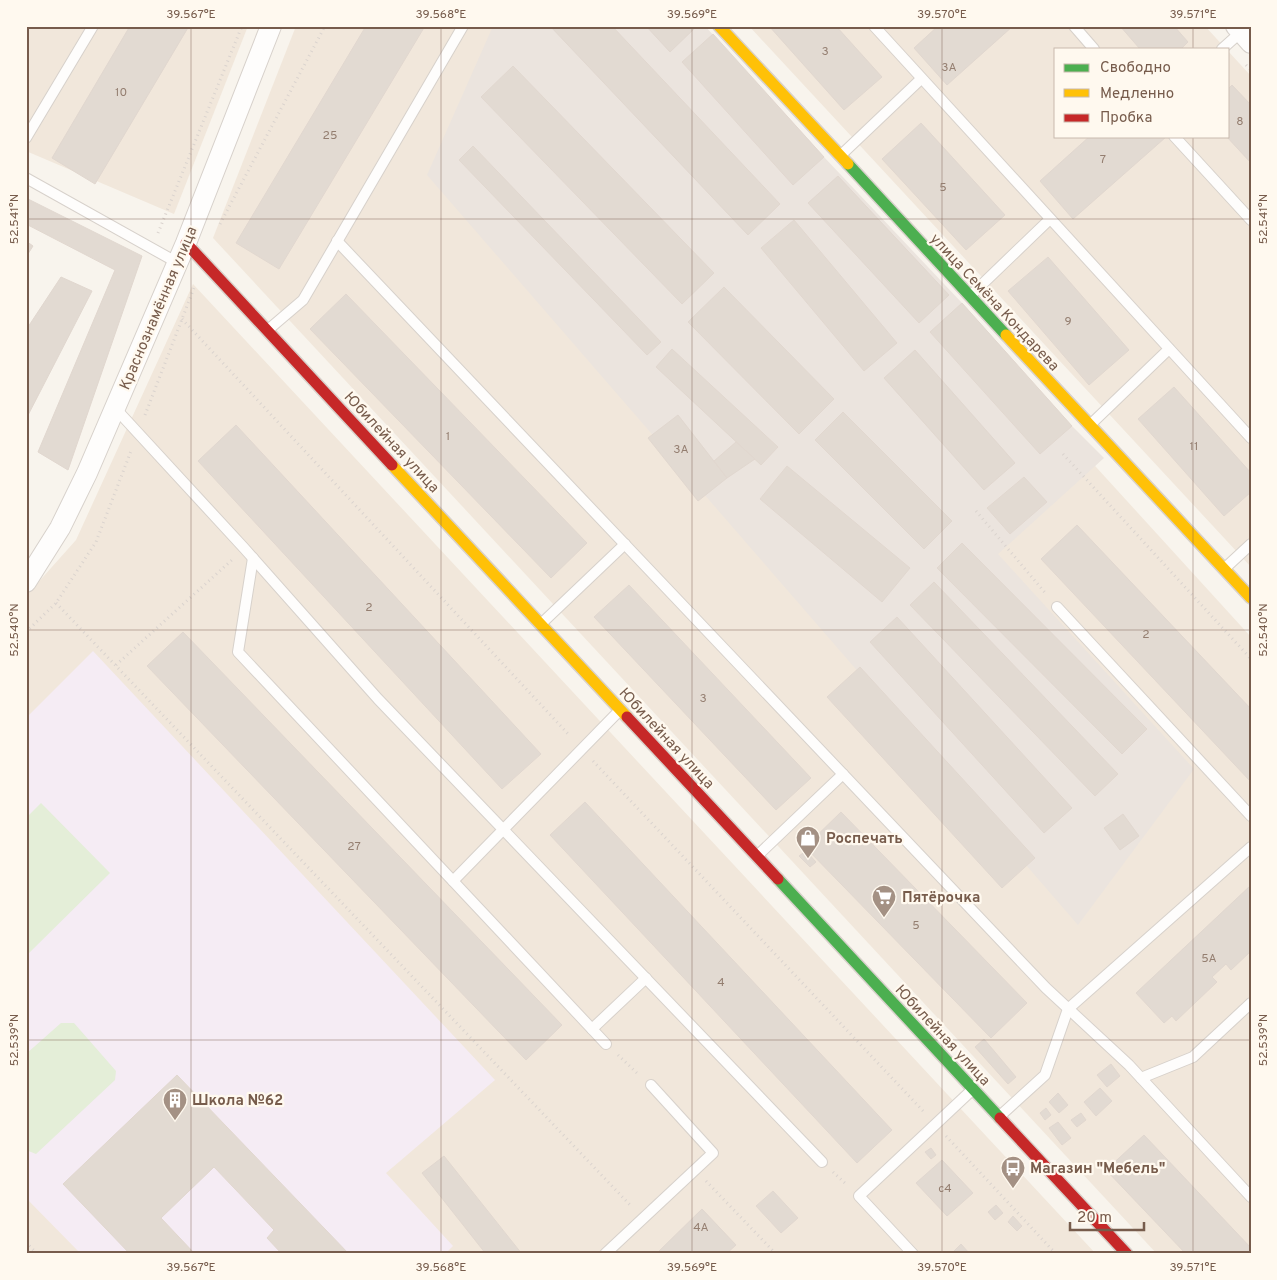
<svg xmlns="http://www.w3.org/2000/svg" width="1277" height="1280" font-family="Overpass,sans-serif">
<rect width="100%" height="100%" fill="#f8f4ed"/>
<g fill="#f1e7db">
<polygon points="26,26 248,26 174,214 26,151"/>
<polygon points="296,26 694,26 1251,637 1251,1254 1157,1254 213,238"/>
<polygon points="749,26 1205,26 1226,49 1056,49 1056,136 1228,136 1228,51 1251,76 1251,567"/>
<polygon points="193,284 1096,1254 26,1254 26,596 76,540"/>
</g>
<polygon fill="#ebe4de" points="493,26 705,26 824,157 962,303 1072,426 1104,458 998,554 1194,769 1078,925 427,175"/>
<polygon fill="#f5ecf4" points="93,651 495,1080 386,1173 453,1246 445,1254 81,1254 26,1198 26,718"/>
<g fill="#e4eed8">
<polygon points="41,803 110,873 26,956 26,818"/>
<polygon points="61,1023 74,1023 116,1071 115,1080 36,1154 26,1150 26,1054"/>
</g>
<g fill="#e2dad2" stroke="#e1d7cf">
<polygon points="130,26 189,26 95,184 52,158"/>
<polygon points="366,26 425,26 279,269 236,243"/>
<polygon points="550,26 612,26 780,204 748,235"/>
<polygon points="646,26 697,26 670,52"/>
<polygon points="769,26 836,26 882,77 844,110"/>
<polygon points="938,26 1013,26 947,85 914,48"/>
<polygon points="1120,26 1174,26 1188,42 1181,49 1140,49"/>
<polygon points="713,34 824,157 793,185 682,62"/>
<polygon points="513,66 714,273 682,304 481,97"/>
<polygon points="1232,85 1251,105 1251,163 1226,136 1228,136 1228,89"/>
<polygon points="921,123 1005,215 966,250 882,159"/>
<polygon points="1090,136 1166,137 1073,219 1040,181"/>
<polygon points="473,146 661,342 647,355 459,160"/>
<polygon points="838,176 949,295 919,323 808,203"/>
<polygon points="26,198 142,256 68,470 38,452 115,270 26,224"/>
<polygon points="794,220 897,343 864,371 761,248"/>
<polygon points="26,241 33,246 26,257"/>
<polygon points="1048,257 1129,350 1089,385 1008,291"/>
<polygon points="61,277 92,291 26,419 26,330"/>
<polygon points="724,287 834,399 799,434 688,322"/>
<polygon points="346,294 587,543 551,578 310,329"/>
<polygon points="962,303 1072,426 1040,454 930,332"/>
<polygon points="672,349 778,447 761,465 656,367"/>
<polygon points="915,350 1015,463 984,490 884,378"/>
<polygon points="1174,387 1251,473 1251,492 1224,516 1138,419"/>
<polygon points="843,412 952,521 924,549 815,440"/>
<polygon points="678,415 727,478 698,501 648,438"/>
<polygon points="236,425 541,754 502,789 198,461"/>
<polygon points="736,442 755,459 727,478 714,461"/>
<polygon points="787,466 910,568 882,602 760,499"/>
<polygon points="1024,477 1047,502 1010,534 987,508"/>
<polygon points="1077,525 1251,709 1251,782 1041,559"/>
<polygon points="962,543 1147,729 1122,754 937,568"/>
<polygon points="934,582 1118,774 1095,796 910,605"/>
<polygon points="629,585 811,778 776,810 594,617"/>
<polygon points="897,617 1072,808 1044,833 870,642"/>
<polygon points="183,632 562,1025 526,1060 147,666"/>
<polygon points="860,667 1035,858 1002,888 827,697"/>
<polygon points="585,802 892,1130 857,1163 550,835"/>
<polygon points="841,812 1027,1003 991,1038 805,847"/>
<polygon points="1123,814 1139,836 1120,850 1104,828"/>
<polygon points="806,851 816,862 810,867 799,856"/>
<polygon points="1250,886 1251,951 1231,970 1226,964 1212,977 1217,982 1176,1021 1172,1016 1164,1023 1136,993"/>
<polygon points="984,1039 1016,1077 1008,1084 975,1047"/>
<polygon points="1111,1064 1120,1076 1107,1087 1097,1075"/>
<polygon points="177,1075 349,1254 282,1254 267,1238 274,1230 214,1167 161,1218 195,1254 130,1254 63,1184"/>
<polygon points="1100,1088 1112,1101 1096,1116 1084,1102"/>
<polygon points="1058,1093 1068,1105 1059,1113 1049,1102"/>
<polygon points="1046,1108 1051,1115 1045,1120 1040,1113"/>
<polygon points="1081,1113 1086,1120 1077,1127 1071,1120"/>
<polygon points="1058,1122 1071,1138 1062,1145 1049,1128"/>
<polygon points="1144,1135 1251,1248 1251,1254 1186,1254 1106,1170"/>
<polygon points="931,1148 936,1155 931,1159 925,1152"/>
<polygon points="444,1156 522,1254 486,1254 422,1173"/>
<polygon points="942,1160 973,1193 947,1216 916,1183"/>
<polygon points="773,1191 798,1218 781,1233 756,1206"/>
<polygon points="996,1205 1003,1213 995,1220 988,1212"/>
<polygon points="702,1209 736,1245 726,1254 656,1254"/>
<polygon points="1013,1216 1022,1226 1017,1231 1008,1222"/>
<polygon points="961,1244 969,1253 967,1254 957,1254 954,1251"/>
</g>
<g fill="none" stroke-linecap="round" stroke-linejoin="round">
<defs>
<g id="lane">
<polyline points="874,26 1251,438"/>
<polyline points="1074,26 1094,49"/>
<polyline points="1222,49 1241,32"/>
<polyline points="1174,136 1251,220"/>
<polyline points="26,138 93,26"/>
<polyline points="840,156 921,79"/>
<polyline points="26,178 178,263"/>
<polyline points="337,241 1046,988 1129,1065 1251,1197"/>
<polyline points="971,295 1050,219"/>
<polyline points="269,329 303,300 463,26"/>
<polyline points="115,408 244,548 378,699 822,1162"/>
<polyline points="1090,425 1169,349"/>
<polyline points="253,558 238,652 606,1044"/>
<polyline points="1224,569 1251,544"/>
<polyline points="1057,607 1251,816"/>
<polyline points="542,623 625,544"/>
<polyline points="757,856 843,774"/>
<polyline points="453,881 620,710"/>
<polyline points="592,1029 646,978"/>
<polyline points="1141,1078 1193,1057 1251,1003"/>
<polyline points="1001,1115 1045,1075 1068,1009 1251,847"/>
<polyline points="605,1254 713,1153 651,1085"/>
<polyline points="913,1254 859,1196 972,1090"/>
</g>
<g id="street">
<polyline points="1236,26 1251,43"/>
<polyline points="26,582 60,528 87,473 186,243 271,26"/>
</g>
<g id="fast">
<polyline points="848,164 1006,335"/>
<polyline points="778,879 1000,1118"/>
</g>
<g id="slow">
<polyline points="719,26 848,164"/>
<polyline points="1006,335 1251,598"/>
<polyline points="392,465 627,717"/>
</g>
<g id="jam">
<polyline points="186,243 392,465"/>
<polyline points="627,717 778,879"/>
<polyline points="1000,1118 1127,1254"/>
</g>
</defs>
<use href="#lane" stroke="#d7d1cb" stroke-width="12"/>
<use href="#street" stroke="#d7d1cb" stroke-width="22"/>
<use href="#fast" stroke="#d8d1cb" stroke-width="14"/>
<use href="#slow" stroke="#d8d1cb" stroke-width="14"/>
<use href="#jam" stroke="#d8d1cb" stroke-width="14"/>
<g stroke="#dad3ce" stroke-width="3" stroke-dasharray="1 4" stroke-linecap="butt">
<polyline points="1246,65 1251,70"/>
<polyline points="220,224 325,26"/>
<polyline points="158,233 242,26"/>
<polyline points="182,319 570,736"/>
<polyline points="145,415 194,288"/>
<polyline points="1063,454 1251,659"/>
<polyline points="976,511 1047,595"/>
<polyline points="56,603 632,1207"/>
<polyline points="26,632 56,603 96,542 131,451"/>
<polyline points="116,665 233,559"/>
<polyline points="593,761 925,1113"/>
<polyline points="618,1055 639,1075"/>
<polyline points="946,1136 1056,1254"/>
<polyline points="833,1172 847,1185"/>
<polyline points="706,1181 776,1254"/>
<polyline points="26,1242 37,1254"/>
</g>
<use href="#lane" stroke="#fefdfc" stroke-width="10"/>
<use href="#street" stroke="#fefdfc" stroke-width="20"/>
<use href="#fast" stroke="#4caf50" stroke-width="11"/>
<use href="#slow" stroke="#ffc107" stroke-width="11"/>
<use href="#jam" stroke="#c62828" stroke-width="11"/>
</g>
<path fill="none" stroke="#775c4c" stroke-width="1" stroke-opacity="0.45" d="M191,26V1254M441,26V1254M692,26V1254M942,26V1254M1193,26V49M1193,136V1254M26,219H1251M26,630H1251M26,1040H1251"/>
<defs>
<symbol id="shop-pin" viewBox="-11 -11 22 30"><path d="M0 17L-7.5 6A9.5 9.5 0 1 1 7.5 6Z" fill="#a49184" stroke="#fff9ef"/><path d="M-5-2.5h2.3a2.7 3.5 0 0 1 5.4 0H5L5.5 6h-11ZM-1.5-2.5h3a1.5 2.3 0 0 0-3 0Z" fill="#fff"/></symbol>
<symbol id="supermarket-pin" viewBox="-11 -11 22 30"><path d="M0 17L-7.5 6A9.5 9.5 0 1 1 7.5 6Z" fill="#a49184" stroke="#fff9ef"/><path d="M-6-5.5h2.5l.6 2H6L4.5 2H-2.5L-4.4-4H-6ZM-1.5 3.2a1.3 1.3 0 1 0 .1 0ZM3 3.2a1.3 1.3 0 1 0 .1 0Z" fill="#fff"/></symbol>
<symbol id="building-pin" viewBox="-11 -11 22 30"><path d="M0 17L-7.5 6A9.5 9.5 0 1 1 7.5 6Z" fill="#a49184" stroke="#fff9ef"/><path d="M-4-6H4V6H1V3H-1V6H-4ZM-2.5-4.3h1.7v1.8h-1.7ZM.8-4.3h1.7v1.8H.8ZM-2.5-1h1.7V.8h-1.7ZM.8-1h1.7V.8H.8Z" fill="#fff"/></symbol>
<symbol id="bus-pin" viewBox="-11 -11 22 30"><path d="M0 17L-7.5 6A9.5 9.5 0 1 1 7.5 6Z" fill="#a49184" stroke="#fff9ef"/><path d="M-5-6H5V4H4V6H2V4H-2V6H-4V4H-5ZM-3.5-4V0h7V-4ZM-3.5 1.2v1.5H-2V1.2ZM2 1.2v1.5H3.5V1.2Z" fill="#fff"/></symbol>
</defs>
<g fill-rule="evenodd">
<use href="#shop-pin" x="794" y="824" width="28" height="38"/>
<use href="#supermarket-pin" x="870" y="883" width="28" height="38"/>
<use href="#building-pin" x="161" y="1086" width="28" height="38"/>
<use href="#bus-pin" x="999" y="1154" width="28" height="38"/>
</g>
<g text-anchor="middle" stroke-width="4.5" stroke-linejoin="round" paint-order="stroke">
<g font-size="12" fill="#947e70">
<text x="825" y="55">3</text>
<text x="949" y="71">3А</text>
<text x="121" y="96">10</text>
<text x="1240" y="125">8</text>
<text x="330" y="139">25</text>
<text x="1103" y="163">7</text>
<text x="943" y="191">5</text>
<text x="1068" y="325">9</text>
<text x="448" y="440">1</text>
<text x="1194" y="450">11</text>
<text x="681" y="453">3А</text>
<text x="369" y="611">2</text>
<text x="1146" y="638">2</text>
<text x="703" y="702">3</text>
<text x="354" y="850">27</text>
<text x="916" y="929">5</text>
<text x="1209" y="962">5А</text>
<text x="721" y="986">4</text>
<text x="945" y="1192">с4</text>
<text x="701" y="1231">4А</text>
</g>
<g font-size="15" fill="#775c4c" stroke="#fff9ef">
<text transform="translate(995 302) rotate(47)" y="5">улица Семёна Кондарева</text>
<text transform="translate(158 308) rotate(-67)" y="5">Краснознамённая улица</text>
<text transform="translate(392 442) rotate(47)" y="5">Юбилейная улица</text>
<text transform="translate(667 738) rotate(47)" y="5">Юбилейная улица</text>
<text transform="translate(943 1035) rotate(47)" y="5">Юбилейная улица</text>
</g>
<g font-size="15" font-weight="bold" fill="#775c4c" stroke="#fff9ef" text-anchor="start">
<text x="826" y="843">Роспечать</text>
<text x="902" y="902">Пятёрочка</text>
<text x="192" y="1105">Школа №62</text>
<text x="1030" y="1173">Магазин "Мебель"</text>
</g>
</g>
<rect width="1277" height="1280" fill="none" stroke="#fff9ef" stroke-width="55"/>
<rect x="1054" y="48" width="175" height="90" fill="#fff9ef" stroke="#c9baae"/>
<rect x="1064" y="64" width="25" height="8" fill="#4caf50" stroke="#c9baae"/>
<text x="1100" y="72" font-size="15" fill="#775c4c">Свободно</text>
<rect x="1064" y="89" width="25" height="8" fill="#ffc107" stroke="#c9baae"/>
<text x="1100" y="98" font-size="15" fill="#775c4c">Медленно</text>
<rect x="1064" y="114" width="25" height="8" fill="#c62828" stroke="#c9baae"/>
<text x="1100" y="122" font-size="15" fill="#775c4c">Пробка</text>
<path d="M1070 1222v8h74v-8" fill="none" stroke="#775c4c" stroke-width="2.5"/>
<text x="1077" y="1222" font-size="15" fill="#775c4c" stroke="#fff9ef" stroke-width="4" paint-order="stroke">20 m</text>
<rect x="28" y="28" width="1222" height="1224" fill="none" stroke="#775c4c" stroke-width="2"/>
<g font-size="12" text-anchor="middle" fill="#775c4c">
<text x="191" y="18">39.567°E</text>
<text x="441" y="18">39.568°E</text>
<text x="692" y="18">39.569°E</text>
<text x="942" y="18">39.570°E</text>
<text x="1193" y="18">39.571°E</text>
<text transform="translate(14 219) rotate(-90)" y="4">52.541°N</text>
<text transform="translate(1263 219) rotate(-90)" y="4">52.541°N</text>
<text transform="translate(14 630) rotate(-90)" y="4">52.540°N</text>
<text transform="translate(1263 630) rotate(-90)" y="4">52.540°N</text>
<text transform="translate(14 1040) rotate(-90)" y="4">52.539°N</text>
<text transform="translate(1263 1040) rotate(-90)" y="4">52.539°N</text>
<text x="191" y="1271">39.567°E</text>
<text x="441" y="1271">39.568°E</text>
<text x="692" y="1271">39.569°E</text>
<text x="942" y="1271">39.570°E</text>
<text x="1193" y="1271">39.571°E</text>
</g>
</svg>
